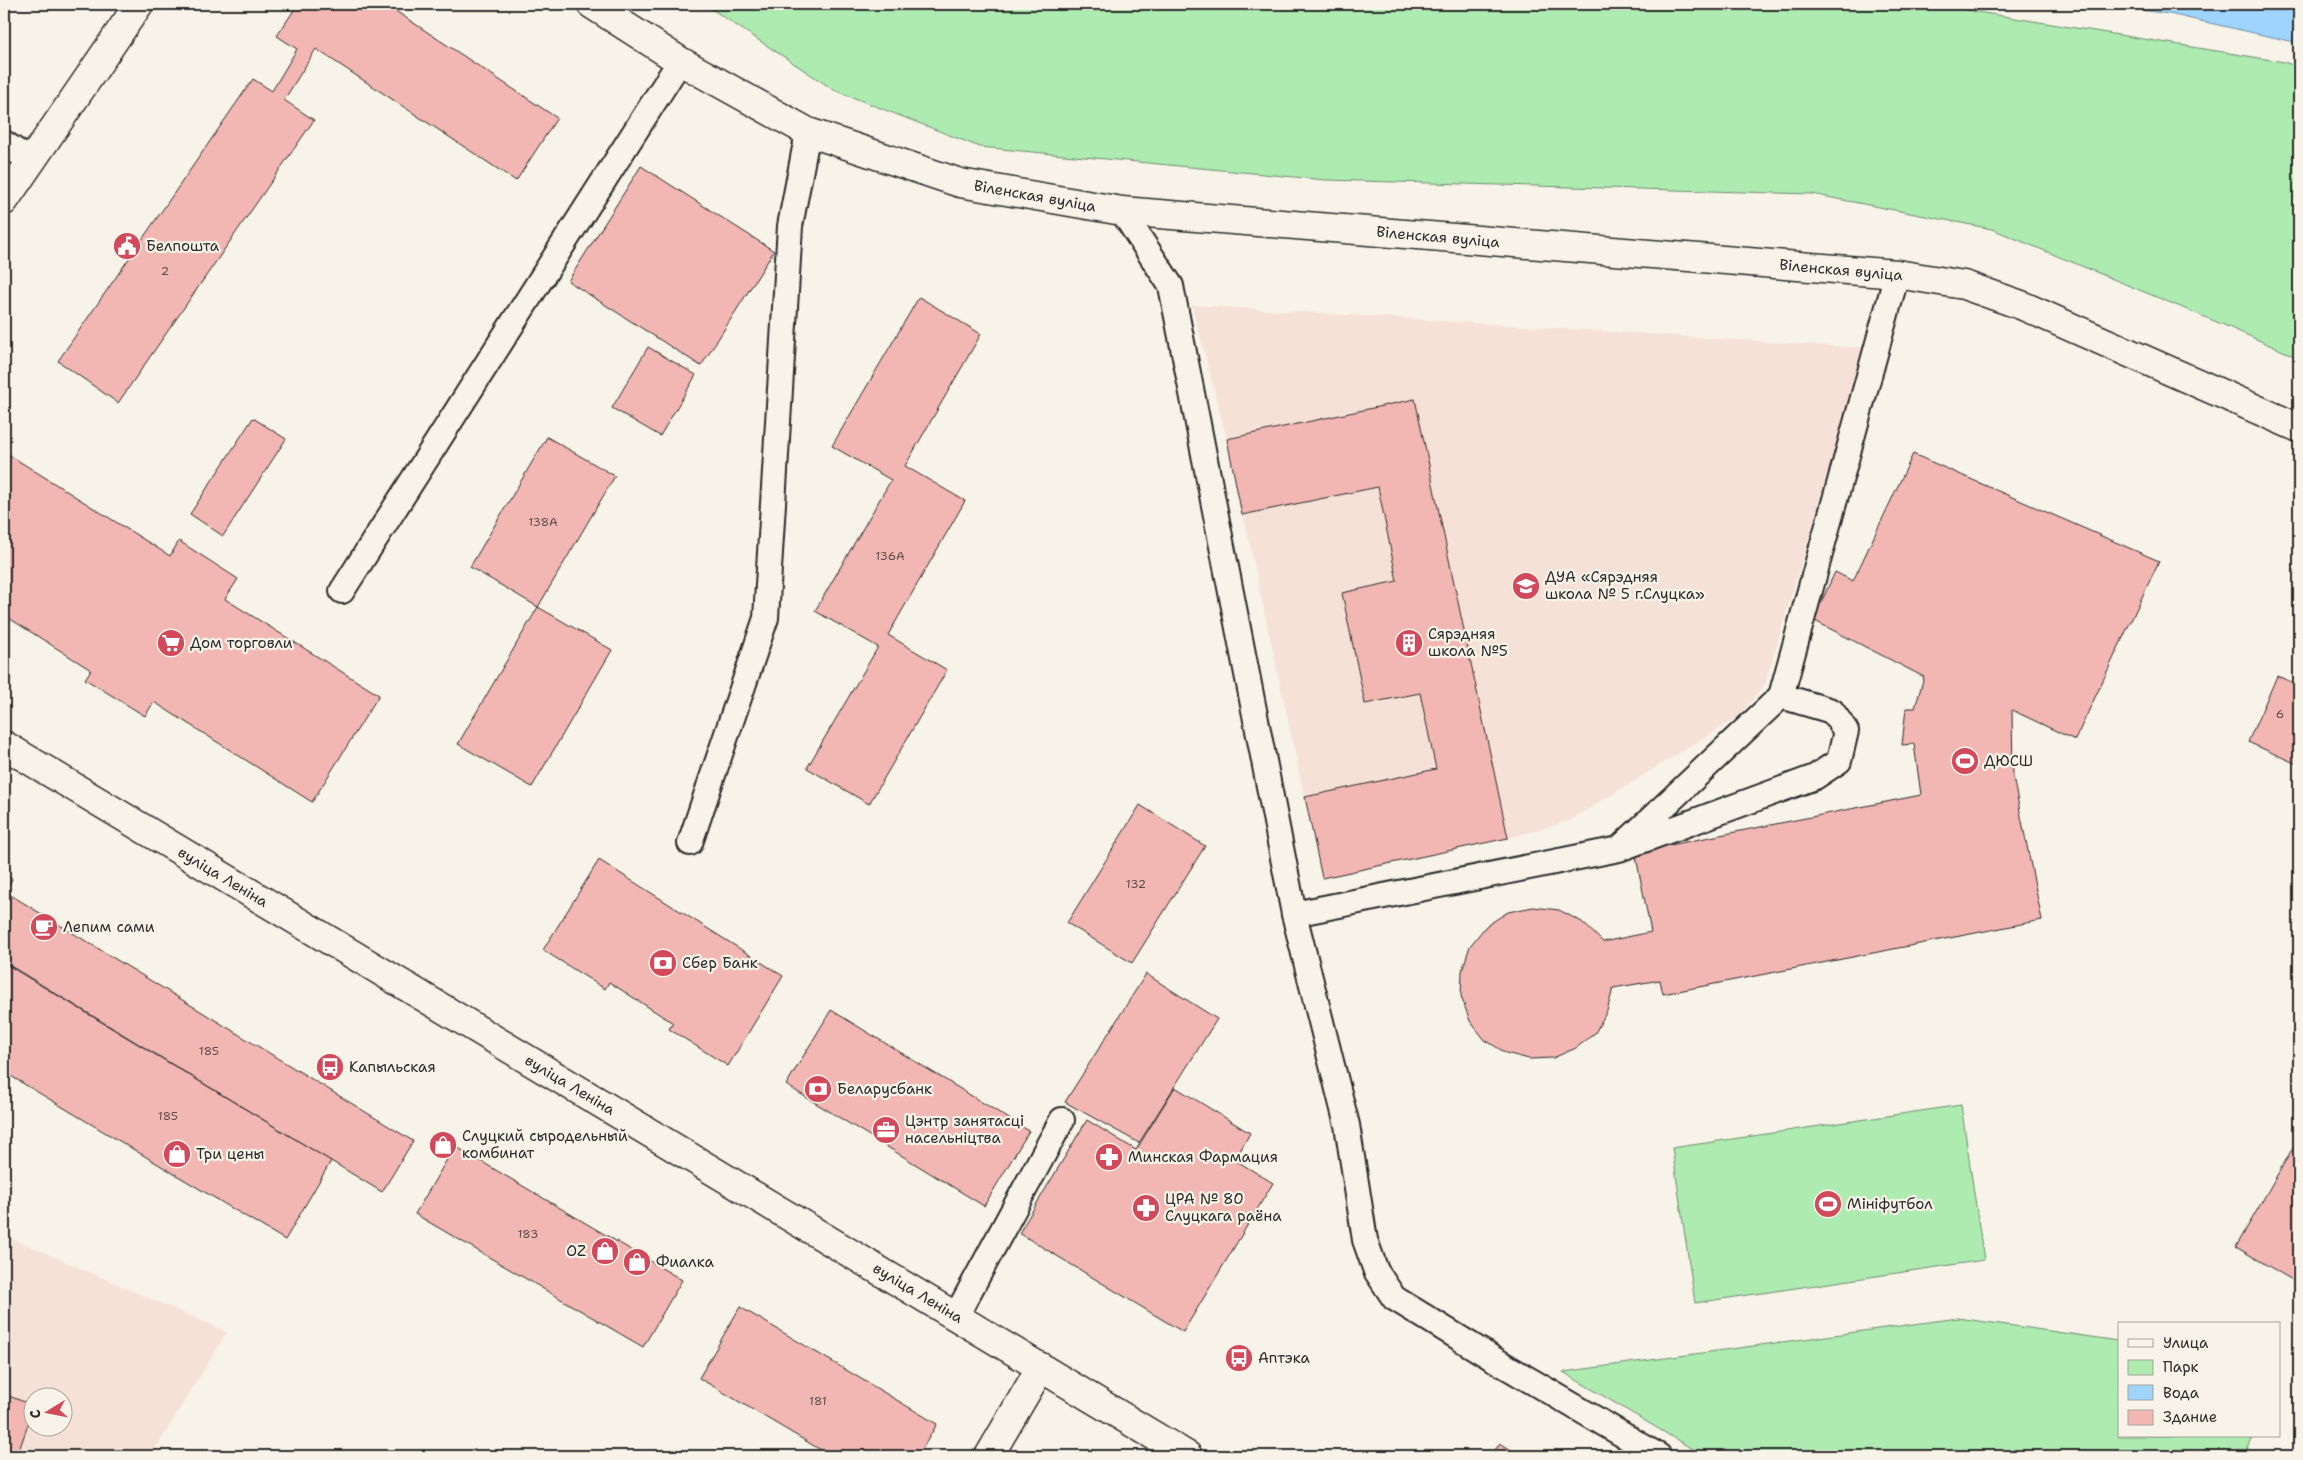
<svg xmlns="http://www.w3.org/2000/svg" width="2303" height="1460" font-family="'Shantell Sans',sans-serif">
<rect width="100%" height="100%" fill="#f7f3e8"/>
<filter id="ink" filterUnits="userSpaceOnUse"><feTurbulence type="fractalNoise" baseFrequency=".02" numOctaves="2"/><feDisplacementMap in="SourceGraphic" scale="10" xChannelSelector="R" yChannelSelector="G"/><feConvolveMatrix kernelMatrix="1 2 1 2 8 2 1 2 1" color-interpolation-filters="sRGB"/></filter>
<g filter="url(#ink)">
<g fill="#f6e1d8" fill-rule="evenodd">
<polygon points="1192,305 1865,348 1765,684 1738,717 1569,821 1508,838 1322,878 1227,439"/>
<path d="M4,1235L227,1332L151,1456H4ZM32,1398H62V1428H32Z"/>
</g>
<g fill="#aeebb1" stroke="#6c8b6e">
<polygon points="704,4 1929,4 2284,62 2299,67 2299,358 2224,325 1992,229 1812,194 1326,180 980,147 834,90"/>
<polygon points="1961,1105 1984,1260 1695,1303 1672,1148"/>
<polygon points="1958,1318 2119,1341 2119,1436 2254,1436 2244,1456 1704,1456 1563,1372"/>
</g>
<polygon fill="#9ed4fd" stroke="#7090a9" points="2097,4 2299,4 2299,43 2169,14"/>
<g fill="#f3b7b3" stroke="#2b2b2b">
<polygon points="298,4 398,4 394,10 557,118 516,181 316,49 284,100 314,120 118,403 58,361 253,79 272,91 297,49 277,36"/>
<polygon points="641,166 774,251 701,366 568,281"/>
<polygon points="919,297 981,334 905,466 965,501 888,635 947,670 869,804 807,768 878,647 815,611 891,480 832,446"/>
<polygon points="648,347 696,375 660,436 612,408"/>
<polygon points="1415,399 1508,838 1322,878 1305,797 1436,769 1420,693 1365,704 1342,593 1397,581 1378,487 1242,515 1227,439"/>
<polygon points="253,418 286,439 223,536 190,514"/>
<polygon points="547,437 615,476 538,607 470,567"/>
<polygon points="6,453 170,556 179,541 238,579 225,599 379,695 312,802 154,702 145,716 85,679 91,670 4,615 4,457"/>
<polygon points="1913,454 2159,561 2075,740 2012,710 2013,777 2042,920 1663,994 1660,980 1613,988 1607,1011 1595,1033 1576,1048 1553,1058 1529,1059 1506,1053 1485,1040 1470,1021 1461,996 1462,971 1470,946 1486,926 1508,912 1533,907 1559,910 1582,922 1603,942 1651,932 1635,852 1921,795 1914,744 1902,745 1906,708 1915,708 1924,677 1813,620 1835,572 1853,581"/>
<polygon points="538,607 612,650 532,787 458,744"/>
<polygon points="2277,676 2299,685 2299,765 2248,742"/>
<polygon points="1140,805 1205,846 1132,963 1067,923"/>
<polygon points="599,860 783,976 728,1066 669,1029 673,1023 609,982 605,989 543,950"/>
<polygon points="4,875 12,879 7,889 4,888"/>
<polygon points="4,891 413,1141 382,1192 4,962"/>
<polygon points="4,963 331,1161 285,1240 4,1072"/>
<polygon points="1146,974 1217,1019 1139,1143 1065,1102"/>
<polygon points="831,1010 1029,1131 984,1206 786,1085"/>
<polygon points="1175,1087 1250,1133 1235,1160 1273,1183 1183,1332 1019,1233 1087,1120 1136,1150"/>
<polygon points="2299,1137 2299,1284 2236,1247"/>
<polygon points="455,1146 682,1280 643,1347 415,1214"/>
<polygon points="740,1307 937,1424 918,1456 831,1456 699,1378"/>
<polygon points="4,1394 32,1405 32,1413 17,1456 4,1456"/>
<polygon points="1500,1443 1521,1456 1491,1456"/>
</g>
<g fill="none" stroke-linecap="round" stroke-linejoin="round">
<defs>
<g id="service">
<polyline points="4,143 31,161"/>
<polyline points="1122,211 1171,286 1294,914 1347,1125 1365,1240 1376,1271 1394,1298 1492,1358 1659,1456"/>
<polyline points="342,591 680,61"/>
<polyline points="1781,696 1897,274"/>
<polyline points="690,843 766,618 790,226 808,132"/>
<polyline points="1294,914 1619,849 1815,777 1839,761 1846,731 1832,711 1781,696 1619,849"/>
<polyline points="956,1316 1062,1120"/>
</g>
<polyline id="minor" points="989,1456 1041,1367"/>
<g id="secondary">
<polyline points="591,4 680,61 808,132 960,183 1122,211 1897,274 1964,285 2021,305 2299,428"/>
<polyline points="4,201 139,4"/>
<polyline points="4,745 1188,1456"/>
</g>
</defs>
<use href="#service" stroke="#2b2b2b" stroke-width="28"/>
<use href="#minor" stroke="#2b2b2b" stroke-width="31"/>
<use href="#secondary" stroke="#2b2b2b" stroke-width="31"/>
<use href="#service" stroke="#f7f3e8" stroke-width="24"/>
<use href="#minor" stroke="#f7f3e8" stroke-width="28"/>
<use href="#secondary" stroke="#f7f3e8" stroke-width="28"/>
</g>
</g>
<defs>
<symbol id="civic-disc" viewBox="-11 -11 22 22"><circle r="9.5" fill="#d1495b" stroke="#f7f3e8"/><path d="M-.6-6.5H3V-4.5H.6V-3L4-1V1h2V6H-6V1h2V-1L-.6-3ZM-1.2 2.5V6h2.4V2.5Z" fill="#fff"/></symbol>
<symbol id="school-disc" viewBox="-11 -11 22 22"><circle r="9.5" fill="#d1495b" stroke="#f7f3e8"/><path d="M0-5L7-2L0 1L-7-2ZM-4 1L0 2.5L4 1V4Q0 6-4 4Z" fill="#fff"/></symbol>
<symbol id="supermarket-disc" viewBox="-11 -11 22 22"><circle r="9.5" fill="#d1495b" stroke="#f7f3e8"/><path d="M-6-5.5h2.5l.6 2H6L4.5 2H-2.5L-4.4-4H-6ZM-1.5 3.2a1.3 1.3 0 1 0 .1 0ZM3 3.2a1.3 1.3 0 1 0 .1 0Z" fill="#fff"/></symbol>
<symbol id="building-disc" viewBox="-11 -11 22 22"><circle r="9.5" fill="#d1495b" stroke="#f7f3e8"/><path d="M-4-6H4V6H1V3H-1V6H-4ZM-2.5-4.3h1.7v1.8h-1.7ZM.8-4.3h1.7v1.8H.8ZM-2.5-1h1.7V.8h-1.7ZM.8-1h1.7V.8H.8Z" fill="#fff"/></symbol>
<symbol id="stadium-disc" viewBox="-11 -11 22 22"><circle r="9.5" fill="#d1495b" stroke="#f7f3e8"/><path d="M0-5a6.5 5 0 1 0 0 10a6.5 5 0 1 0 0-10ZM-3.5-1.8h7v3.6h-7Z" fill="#fff"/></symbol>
<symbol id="cafe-disc" viewBox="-11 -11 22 22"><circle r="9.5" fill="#d1495b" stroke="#f7f3e8"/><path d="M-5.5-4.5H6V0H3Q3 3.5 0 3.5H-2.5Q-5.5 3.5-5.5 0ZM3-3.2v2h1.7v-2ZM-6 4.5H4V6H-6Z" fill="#fff"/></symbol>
<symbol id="bank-disc" viewBox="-11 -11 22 22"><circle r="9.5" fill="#d1495b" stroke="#f7f3e8"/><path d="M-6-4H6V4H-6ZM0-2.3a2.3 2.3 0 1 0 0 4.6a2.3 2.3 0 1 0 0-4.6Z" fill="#fff"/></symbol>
<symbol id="bus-disc" viewBox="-11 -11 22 22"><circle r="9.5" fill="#d1495b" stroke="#f7f3e8"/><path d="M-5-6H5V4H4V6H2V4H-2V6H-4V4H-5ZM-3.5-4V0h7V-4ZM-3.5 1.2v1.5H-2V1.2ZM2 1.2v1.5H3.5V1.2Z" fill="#fff"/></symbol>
<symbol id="office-disc" viewBox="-11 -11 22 22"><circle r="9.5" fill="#d1495b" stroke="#f7f3e8"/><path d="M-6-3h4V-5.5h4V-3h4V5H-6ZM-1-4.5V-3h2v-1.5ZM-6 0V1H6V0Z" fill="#fff"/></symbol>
<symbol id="shop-disc" viewBox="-11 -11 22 22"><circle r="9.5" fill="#d1495b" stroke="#f7f3e8"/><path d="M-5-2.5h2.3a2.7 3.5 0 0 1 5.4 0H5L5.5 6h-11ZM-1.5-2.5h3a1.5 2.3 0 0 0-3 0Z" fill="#fff"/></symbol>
<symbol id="pharmacy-disc" viewBox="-11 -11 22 22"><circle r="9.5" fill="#d1495b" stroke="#f7f3e8"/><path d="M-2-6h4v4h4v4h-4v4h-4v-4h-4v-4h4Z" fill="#fff"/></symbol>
</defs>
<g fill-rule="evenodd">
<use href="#civic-disc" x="111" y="230" width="32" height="32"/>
<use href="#school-disc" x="1510" y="570" width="32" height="32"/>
<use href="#supermarket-disc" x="155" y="627" width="32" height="32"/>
<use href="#building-disc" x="1393" y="627" width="32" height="32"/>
<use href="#stadium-disc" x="1949" y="745" width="32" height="32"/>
<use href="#cafe-disc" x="28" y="911" width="32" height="32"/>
<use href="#bank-disc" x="647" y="947" width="32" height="32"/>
<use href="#bus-disc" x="314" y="1051" width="32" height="32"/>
<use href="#bank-disc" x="802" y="1073" width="32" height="32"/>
<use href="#office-disc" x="870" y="1114" width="32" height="32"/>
<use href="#shop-disc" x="427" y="1129" width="32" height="32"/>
<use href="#shop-disc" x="161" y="1138" width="32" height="32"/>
<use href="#pharmacy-disc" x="1093" y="1141" width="32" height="32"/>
<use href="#stadium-disc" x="1812" y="1188" width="32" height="32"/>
<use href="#pharmacy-disc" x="1130" y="1192" width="32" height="32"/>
<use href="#shop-disc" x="589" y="1235" width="32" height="32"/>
<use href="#shop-disc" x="621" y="1246" width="32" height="32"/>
<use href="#bus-disc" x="1223" y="1342" width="32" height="32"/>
</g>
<g text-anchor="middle" stroke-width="4.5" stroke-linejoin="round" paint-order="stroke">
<g font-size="12" fill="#5d4e4d">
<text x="165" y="275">2</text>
<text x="543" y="526">138А</text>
<text x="890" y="560">136А</text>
<text x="2280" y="718">6</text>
<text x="1136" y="888">132</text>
<text x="209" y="1055">185</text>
<text x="168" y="1120">185</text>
<text x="528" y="1238">183</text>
<text x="818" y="1405">181</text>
</g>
<g font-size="15" fill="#2b2b2b" stroke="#f7f3e8">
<text transform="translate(1035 196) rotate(10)" y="5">Віленская вуліца</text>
<text transform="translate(1438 237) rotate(5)" y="5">Віленская вуліца</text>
<text transform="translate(1841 270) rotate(5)" y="5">Віленская вуліца</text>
<text transform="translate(223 877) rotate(31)" y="5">вуліца Леніна</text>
<text transform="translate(570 1085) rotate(31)" y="5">вуліца Леніна</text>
<text transform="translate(918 1293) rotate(31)" y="5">вуліца Леніна</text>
</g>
<g font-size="15" fill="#2b2b2b" stroke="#f7f3e8" text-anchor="start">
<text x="146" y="251">Белпошта</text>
<text x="1545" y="582">ДУА «Сярэдняя<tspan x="1545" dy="17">школа № 5 г.Слуцка»</tspan></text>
<text x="1428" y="639">Сярэдняя<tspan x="1428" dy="17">школа №5</tspan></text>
<text x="190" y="648">Дом торговли</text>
<text x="1984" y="766">ДЮСШ</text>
<text x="63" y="932">Лепим сами</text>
<text x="682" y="968">Сбер Банк</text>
<text x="349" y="1072">Капыльская</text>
<text x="837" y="1094">Беларусбанк</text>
<text x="905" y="1126">Цэнтр занятасці<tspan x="905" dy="17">насельніцтва</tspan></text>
<text x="462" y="1141">Слуцкий сыродельный<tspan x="462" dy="17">комбинат</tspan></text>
<text x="196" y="1159">Три цены</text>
<text x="1128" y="1162">Минская Фармация</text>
<text x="1165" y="1204">ЦРА № 80<tspan x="1165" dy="17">Слуцкага раёна</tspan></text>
<text x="1847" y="1209">Мініфутбол</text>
<text x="586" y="1256" text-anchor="end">OZ</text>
<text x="656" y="1267">Фиалка</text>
<text x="1258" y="1363">Аптэка</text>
</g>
</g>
<rect width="2303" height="1460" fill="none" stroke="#f7f3e8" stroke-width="20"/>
<rect x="10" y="10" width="2283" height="1440" fill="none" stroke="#2b2b2b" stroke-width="2" filter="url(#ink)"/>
<rect x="2118" y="1322" width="162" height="115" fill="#f7f3e8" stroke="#a5a39c"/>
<rect x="2128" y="1339" width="25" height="8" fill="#f7f3e8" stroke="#a5a39c"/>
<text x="2163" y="1348" font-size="15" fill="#2b2b2b">Улица</text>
<rect x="2128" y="1360" width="25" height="15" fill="#aeebb1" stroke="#a5a39c"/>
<text x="2163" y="1372" font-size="15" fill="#2b2b2b">Парк</text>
<rect x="2128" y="1385" width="25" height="15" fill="#9ed4fd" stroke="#a5a39c"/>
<text x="2163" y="1398" font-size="15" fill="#2b2b2b">Вода</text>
<rect x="2128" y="1410" width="25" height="15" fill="#f3b7b3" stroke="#a5a39c"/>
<text x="2163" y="1422" font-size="15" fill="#2b2b2b">Здание</text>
<g transform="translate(48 1412) rotate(260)"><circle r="24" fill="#f7f3e8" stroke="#a5a39c"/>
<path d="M0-4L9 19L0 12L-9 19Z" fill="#d1495b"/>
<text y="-8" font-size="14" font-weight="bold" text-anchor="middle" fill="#2b2b2b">С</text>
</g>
</svg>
